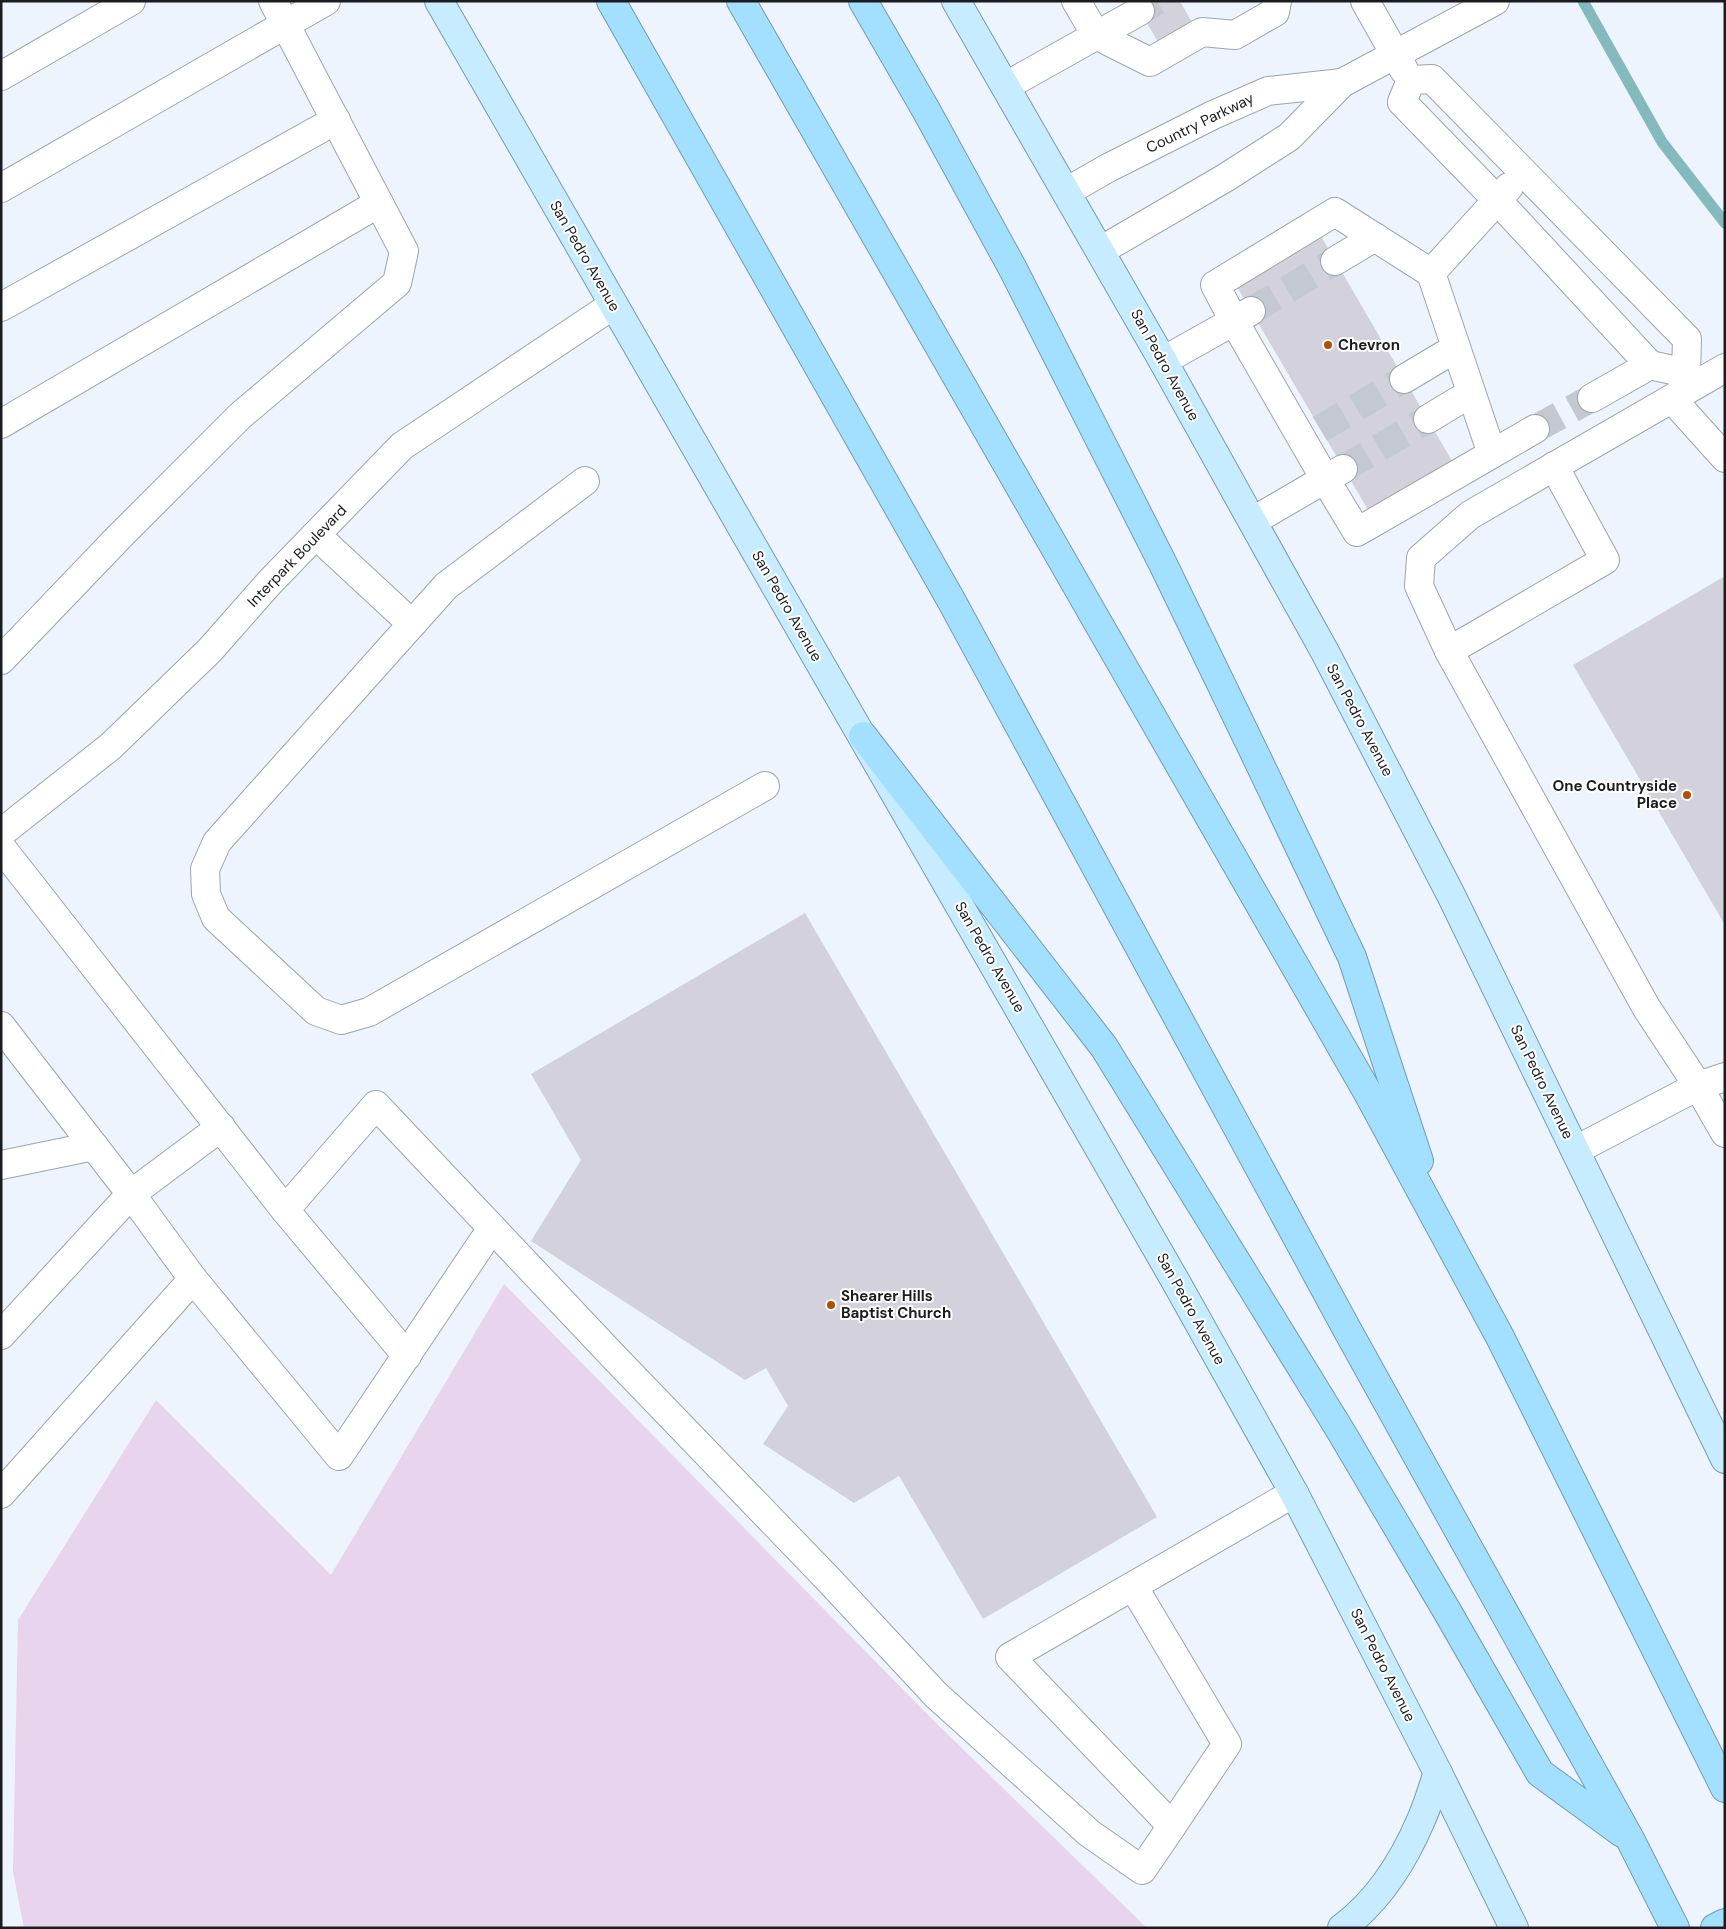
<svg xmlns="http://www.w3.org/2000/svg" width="1726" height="1929" font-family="'DM Sans',sans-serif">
<rect width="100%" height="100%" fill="#eef4fd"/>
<polygon fill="#e8d4ec" points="504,1284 937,1724 1147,1928 24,1928 13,1872 18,1620 156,1400 331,1575"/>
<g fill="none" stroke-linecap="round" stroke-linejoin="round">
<polyline stroke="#84babe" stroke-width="11" points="1583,1 1662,142 1725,223"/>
</g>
<g fill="#d3d2dc">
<polygon points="1134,1 1180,1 1194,26 1161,47"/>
<polygon points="1318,231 1455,466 1371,515 1234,282"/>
<polygon points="1725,576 1725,925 1573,665"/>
<polygon points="805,913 1157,1517 983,1619 899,1476 854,1503 763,1444 788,1406 766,1368 745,1380 531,1241 581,1160 531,1074"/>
</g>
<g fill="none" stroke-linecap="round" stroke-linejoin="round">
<g stroke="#c4c9d1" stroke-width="28" stroke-dasharray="28 14" stroke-linecap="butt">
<polyline points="1140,11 1157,1"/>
<polyline points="1251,311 1335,261"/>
<polyline points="1320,429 1404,379"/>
<polyline points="1535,429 1592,398"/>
<polyline points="1343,469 1428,419"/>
</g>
<defs>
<g id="minor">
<polyline points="1076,1 1096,35 1150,62 1202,32 1235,35 1275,12 1277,1"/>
<polyline points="1365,1 1404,70"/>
<polyline points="1,76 131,1"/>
<polygon points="1432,79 1687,339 1686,373 1650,365 1497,200 1402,102 1411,80"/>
<polyline points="1006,86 1140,11"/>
<polyline points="1,188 326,1"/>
<polyline points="1066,192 1108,168 1213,115 1268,91 1342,83"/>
<polyline points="1100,251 1225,178 1289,137 1342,83 1495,1"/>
<polyline points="1335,261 1375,237"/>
<polyline points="1,307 336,120"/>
<polyline points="1251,311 1234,321 1215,285 1335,212 1431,273"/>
<polyline points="1163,361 1234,321 1325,479 1253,521"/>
<polyline points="1725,368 1470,515 1421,558 1419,586 1449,651 1646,1007 1698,1086 1725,1077"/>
<polyline points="1404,379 1456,348"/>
<polyline points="1592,398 1650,365"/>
<polyline points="1672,399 1725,458"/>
<polyline points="1428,419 1471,393"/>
<polyline points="1,424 379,203"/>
<polyline points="1492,454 1535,429"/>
<polyline points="1343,469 1325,479 1357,532 1492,454 1431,273 1509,187"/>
<polyline points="585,481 446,586 217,842 205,869 206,894 216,918 316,1011 341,1020 369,1012 765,786"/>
<polyline points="316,535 412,624"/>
<polyline points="1449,651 1605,560 1554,466"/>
<polyline points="1,660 119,537 240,416 397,283 404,251 273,1"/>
<polyline points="1,833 111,746 210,650 270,582 402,446 613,305"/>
<polyline points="1,847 285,1210 376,1105 614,1357 829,1580 936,1695 1089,1833 1142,1870 1172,1826"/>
<polyline points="1,1026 131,1194 193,1279"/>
<polyline points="1576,1150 1698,1086 1725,1133"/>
<polyline points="1,1165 94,1146"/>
<polyline points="285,1210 407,1356"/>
<polyline points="1,1335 131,1194 221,1127"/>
<polyline points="1,1494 193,1279 339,1456 492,1228"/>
<polyline points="1133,1586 1227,1744 1172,1826 1010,1657 1294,1493"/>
</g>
<g id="major">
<polyline points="439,1 1176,1282 1294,1493 1438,1773 1514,1928"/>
<polyline points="956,1 1163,361 1325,652 1451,895 1725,1459"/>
<path d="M1342,1928C1378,1901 1404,1860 1421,1820C1428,1805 1432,1789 1438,1773"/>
</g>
<g id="highway">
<polyline points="611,1 951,600 1349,1333 1630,1839 1675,1928"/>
<polyline points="741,1 1368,1093 1500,1337 1725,1788"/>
<polyline points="863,1 926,110 1013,269 1162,562 1255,754 1352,957 1419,1161"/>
<polyline points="863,736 1104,1047 1340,1430 1447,1611 1540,1773 1622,1833"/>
<polyline points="1715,1928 1725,1923"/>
</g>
</defs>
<use href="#minor" stroke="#9ea3ac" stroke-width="30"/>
<use href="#major" stroke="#739bb1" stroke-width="30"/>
<use href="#highway" stroke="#739bb1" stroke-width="30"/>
<use href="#minor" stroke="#fff" stroke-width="28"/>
<use href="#major" stroke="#c8ecff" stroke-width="28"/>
<use href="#highway" stroke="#a3dfff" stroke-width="28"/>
</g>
<g fill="#b05007" stroke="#fff" stroke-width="2">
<circle cx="1328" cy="345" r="5"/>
<circle cx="1687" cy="795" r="5"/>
<circle cx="831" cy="1305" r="5"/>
</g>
<g text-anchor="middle" stroke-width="4" stroke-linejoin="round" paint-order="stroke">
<g font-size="15" fill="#1a1c1f" stroke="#fff">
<text transform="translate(1200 123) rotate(-26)" y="5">Country Parkway</text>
<text transform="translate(585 256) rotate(60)" y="5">San Pedro Avenue</text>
<text transform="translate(1165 365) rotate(61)" y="5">San Pedro Avenue</text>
<text transform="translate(297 556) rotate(-46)" y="5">Interpark Boulevard</text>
<text transform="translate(787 606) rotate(60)" y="5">San Pedro Avenue</text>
<text transform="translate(1360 720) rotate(62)" y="5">San Pedro Avenue</text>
<text transform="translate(990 957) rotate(60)" y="5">San Pedro Avenue</text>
<text transform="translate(1542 1082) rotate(64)" y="5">San Pedro Avenue</text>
<text transform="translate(1191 1309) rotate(61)" y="5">San Pedro Avenue</text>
<text transform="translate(1383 1665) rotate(63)" y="5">San Pedro Avenue</text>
</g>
<g font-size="15" font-weight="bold" fill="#1a1c1f" stroke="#fff" text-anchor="start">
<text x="1338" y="350">Chevron</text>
<text x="1677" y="791" text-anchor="end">One Countryside<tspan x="1677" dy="17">Place</tspan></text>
<text x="841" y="1301">Shearer Hills<tspan x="841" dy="17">Baptist Church</tspan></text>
</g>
</g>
<rect width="1726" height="1929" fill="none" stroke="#1a1c1f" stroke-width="5"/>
</svg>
